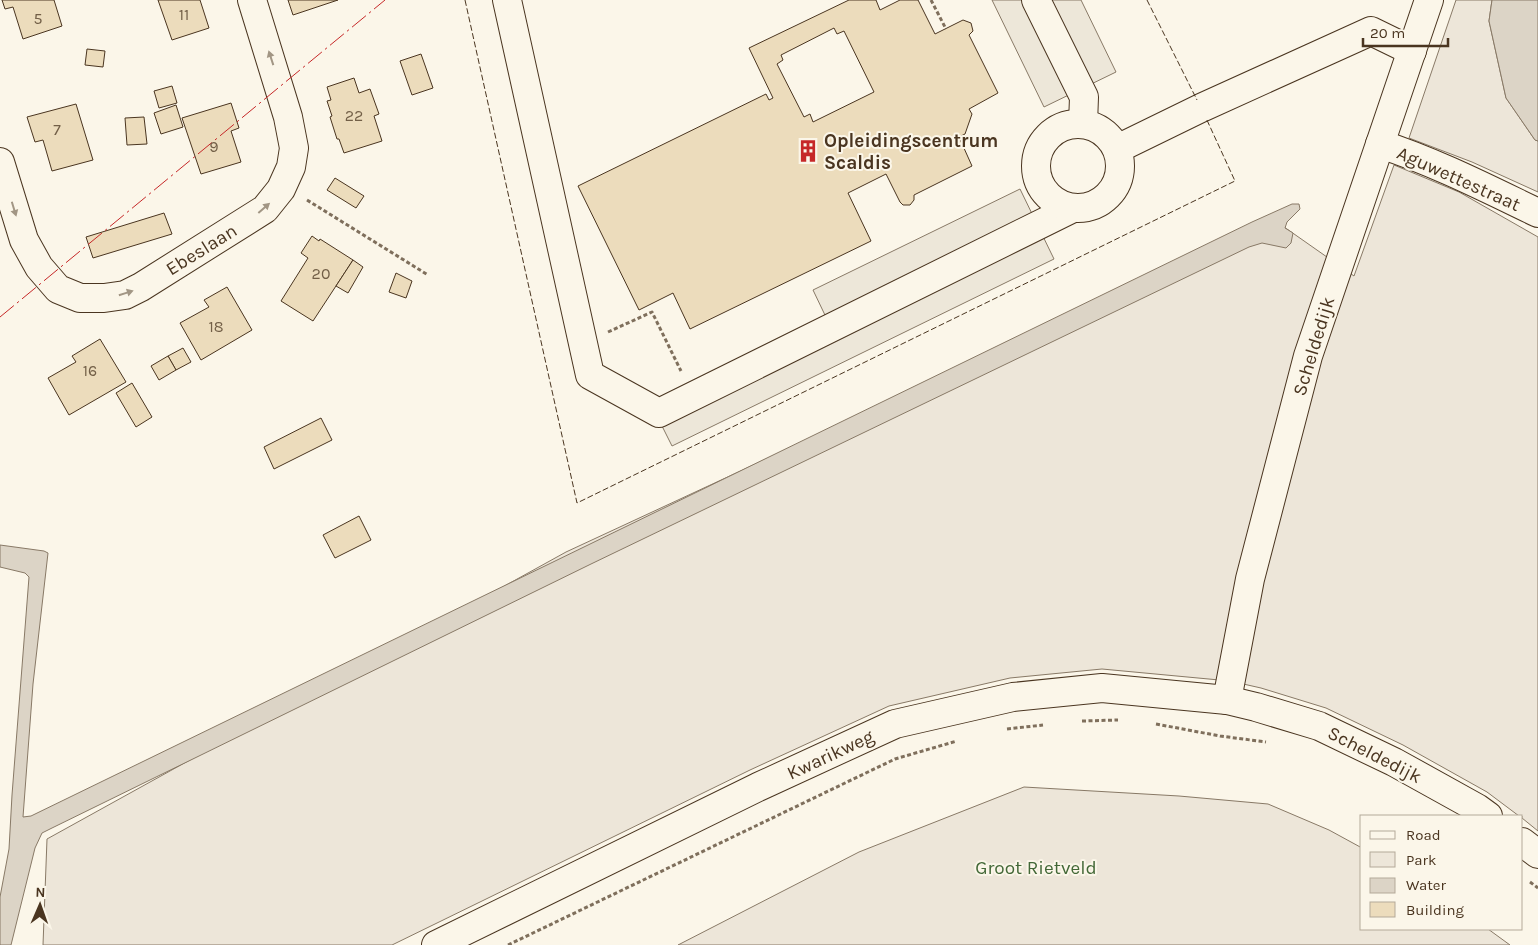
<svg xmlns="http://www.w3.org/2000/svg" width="1538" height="945" font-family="Karla,sans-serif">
<rect width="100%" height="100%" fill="#fbf6e9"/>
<g fill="#ede6d9" stroke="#887966">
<polygon points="1456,0 1492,0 1489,21 1506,98 1535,140 1538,141 1538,192 1472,162 1409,138"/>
<polygon points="1394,165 1459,192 1538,237 1538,831 1522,818 1522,816 1519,816 1487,792 1403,745 1326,708 1261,688 1230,681 1102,669 1010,678 889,706 750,770 392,945 43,945 47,839 566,552 1277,222 1354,276"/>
<polygon points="1024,787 1179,796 1268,804 1329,830 1362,848 1362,929 1488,929 1510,945 678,945 859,852"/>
</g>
<g fill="#ede7d9" stroke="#887966">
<polygon points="992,0 1081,0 1116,72 1044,107"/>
<polygon points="1020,189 1054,259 672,446 660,422 835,336 813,290"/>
</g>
<g fill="#dcd4c6" stroke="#887966">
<polygon points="1492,0 1538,0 1538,141 1535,140 1506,98 1489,21"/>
<polygon points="1292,204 1299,204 1300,209 1287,222 1285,228 1293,233 1291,243 1286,248 1262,243 1249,247 591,564 52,828 42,833 35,848 11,945 0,945 0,897 9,849 12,795 29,577 25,573 0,567 0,545 44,551 48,553 33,684 23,817 31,816 1252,222"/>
</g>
<g fill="#ecdcbc" stroke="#4a3520" fill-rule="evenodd">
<polygon points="2,0 54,0 62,26 23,39 13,7 5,9"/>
<polygon points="158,0 200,0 209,28 172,40"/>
<polygon points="288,0 338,0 293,15"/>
<path d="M849,0H876L880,10L900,0H918L935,34L963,20L971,23L973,31L969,35L998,93L969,109L972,114L965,134L959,137L972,166L914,195V200L910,205H903L900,202L886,174L848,193L871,241L690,329L673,293L639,310L578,186L766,94L769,100L773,98L749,48ZM834,28L837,34L844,31L874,92L813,122L810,114L804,117L777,64L783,60L781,55Z"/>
<polygon points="87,49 105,51 103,67 85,65"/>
<polygon points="421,54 433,88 412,95 400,61"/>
<polygon points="354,78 359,93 370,89 379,114 374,116 382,141 344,153 339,139 337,139 330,117 332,116 327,101 331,100 327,87"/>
<polygon points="172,86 177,103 159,108 154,91"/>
<polygon points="231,103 239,128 231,131 241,162 201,174 182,118"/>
<polygon points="76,104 93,160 52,171 43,140 35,142 27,117"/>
<polygon points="176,105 183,127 161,134 154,113"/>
<polygon points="144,117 147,144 127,145 125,118"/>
<polygon points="335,178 364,196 356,208 327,190"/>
<polygon points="164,213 172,234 93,258 86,237"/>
<polygon points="312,236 319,241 320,239 353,260 313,321 281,301 308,258 301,253"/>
<polygon points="353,260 363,267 348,293 336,286"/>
<polygon points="396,273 412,281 406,298 389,292"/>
<polygon points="227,287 252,330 201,360 180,323 209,307 204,300"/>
<polygon points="100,339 126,382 69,415 48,378 76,362 72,356"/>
<polygon points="183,348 191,362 176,370 168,356"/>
<polygon points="168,356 176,370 159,380 151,366"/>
<polygon points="132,383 152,417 136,427 116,393"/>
<polygon points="321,418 332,440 274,469 264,447"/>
<polygon points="359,516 371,540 335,558 323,535"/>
</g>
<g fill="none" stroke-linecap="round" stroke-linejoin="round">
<defs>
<g id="minor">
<polyline points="507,0 590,375 659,413 1073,208"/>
<polyline points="1036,0 1084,97 1083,124"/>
<circle cx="1078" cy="166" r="42"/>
<path d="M1380,144C1435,162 1486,188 1538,213"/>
<polyline points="1117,149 1201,108 1371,31 1412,51"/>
<polyline points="0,162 24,240 39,267 58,289 80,298 104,298 125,295 141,287 265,209 281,189 291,167 294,148 288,117 252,0"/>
<polyline points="1227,700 1250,579 1308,356 1429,0"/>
<polyline points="1522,842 1538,854"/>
<polyline points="436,945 758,787 895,724 1013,697 1102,688 1227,700 1256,707 1319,726 1394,762 1477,808 1488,816"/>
</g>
</defs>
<use href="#minor" stroke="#4a3520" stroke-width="30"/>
<g stroke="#7f6f5c" stroke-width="3" stroke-dasharray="4 2.5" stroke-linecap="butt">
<polyline points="931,0 946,29"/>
<polyline points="307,200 428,275"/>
<polyline points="608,332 652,312 681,371"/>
<polyline points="1082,721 1118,720"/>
<polyline points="1156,724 1220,736 1266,742"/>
<polyline points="1007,729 1043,725"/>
<polyline points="1530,882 1538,888"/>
<polyline points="508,945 895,759 957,741"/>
</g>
<use href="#minor" stroke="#fbf6e9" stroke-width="28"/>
<g stroke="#4a3520" stroke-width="1" stroke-dasharray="6 2.5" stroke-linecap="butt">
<polyline points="465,0 577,503 1235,181 1206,118"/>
<polyline points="1147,0 1197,100"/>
</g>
<polyline stroke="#c62828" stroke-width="1" stroke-dasharray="18 4 2.5 4" stroke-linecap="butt" points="0,317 385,0"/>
</g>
<defs><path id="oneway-solid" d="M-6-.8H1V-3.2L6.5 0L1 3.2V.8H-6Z" transform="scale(1.25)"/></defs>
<g fill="#a29684">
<use href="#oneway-solid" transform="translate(271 58) rotate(-108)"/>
<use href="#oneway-solid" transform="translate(264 208) rotate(-41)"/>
<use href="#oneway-solid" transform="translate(14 209) rotate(73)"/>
<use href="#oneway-solid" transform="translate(126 293) rotate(-18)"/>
</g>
<defs>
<symbol id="building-bare" viewBox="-9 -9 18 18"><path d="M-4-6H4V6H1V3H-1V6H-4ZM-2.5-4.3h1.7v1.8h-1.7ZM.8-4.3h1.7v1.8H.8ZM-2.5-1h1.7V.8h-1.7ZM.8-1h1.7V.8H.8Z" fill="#c62828" stroke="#fbf6e9" stroke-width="2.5" paint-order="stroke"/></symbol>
</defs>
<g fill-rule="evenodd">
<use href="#building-bare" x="792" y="135" width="32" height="32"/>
</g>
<g text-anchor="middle" stroke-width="4" stroke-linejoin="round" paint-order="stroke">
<g font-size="16" fill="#725f47">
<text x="184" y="20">11</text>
<text x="38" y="24">5</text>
<text x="354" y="121">22</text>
<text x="57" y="135">7</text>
<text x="214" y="152">9</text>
<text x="321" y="279">20</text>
<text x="216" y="332">18</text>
<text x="90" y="376">16</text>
</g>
<g font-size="19" font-weight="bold" fill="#4a3520" stroke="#fbf6e9" text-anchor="start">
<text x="824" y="147">Opleidingscentrum<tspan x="824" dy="22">Scaldis</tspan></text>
</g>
<g font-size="19" fill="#4a3520" stroke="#fbf6e9">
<text transform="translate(1459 178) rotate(24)" y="7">Aguwettestraat</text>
<text transform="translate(201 249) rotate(-32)" y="7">Ebeslaan</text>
<text transform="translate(1313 346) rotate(-73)" y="7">Scheldedijk</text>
<text transform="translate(830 754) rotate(-25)" y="7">Kwarikweg</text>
<text transform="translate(1375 754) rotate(27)" y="7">Scheldedijk</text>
</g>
<g font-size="19" fill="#436837" stroke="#fbf6e9">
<text x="1036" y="874">Groot Rietveld</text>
</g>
</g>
<rect x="1360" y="815" width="162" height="115" fill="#fbf6e9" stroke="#b4a999"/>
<rect x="1370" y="831" width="25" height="8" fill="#fbf6e9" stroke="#b4a999"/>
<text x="1406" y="840" font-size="15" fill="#4a3520">Road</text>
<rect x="1370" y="852" width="25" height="15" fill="#ede6d9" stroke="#b4a999"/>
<text x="1406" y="865" font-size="15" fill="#4a3520">Park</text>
<rect x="1370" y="878" width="25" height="15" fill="#dcd4c6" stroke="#b4a999"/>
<text x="1406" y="890" font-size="15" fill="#4a3520">Water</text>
<rect x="1370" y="902" width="25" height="15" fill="#ecdcbc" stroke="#b4a999"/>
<text x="1406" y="915" font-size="15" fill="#4a3520">Building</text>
<g transform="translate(40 905) rotate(2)" stroke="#fbf6e9" stroke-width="4" paint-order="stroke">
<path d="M0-4L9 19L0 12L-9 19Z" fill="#4a3520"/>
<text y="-8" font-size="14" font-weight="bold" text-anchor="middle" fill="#4a3520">N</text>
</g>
<path d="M1363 38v8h85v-8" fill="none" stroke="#4a3520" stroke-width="2.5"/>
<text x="1370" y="38" font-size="15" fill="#4a3520" stroke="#fbf6e9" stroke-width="4" paint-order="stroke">20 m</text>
</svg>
